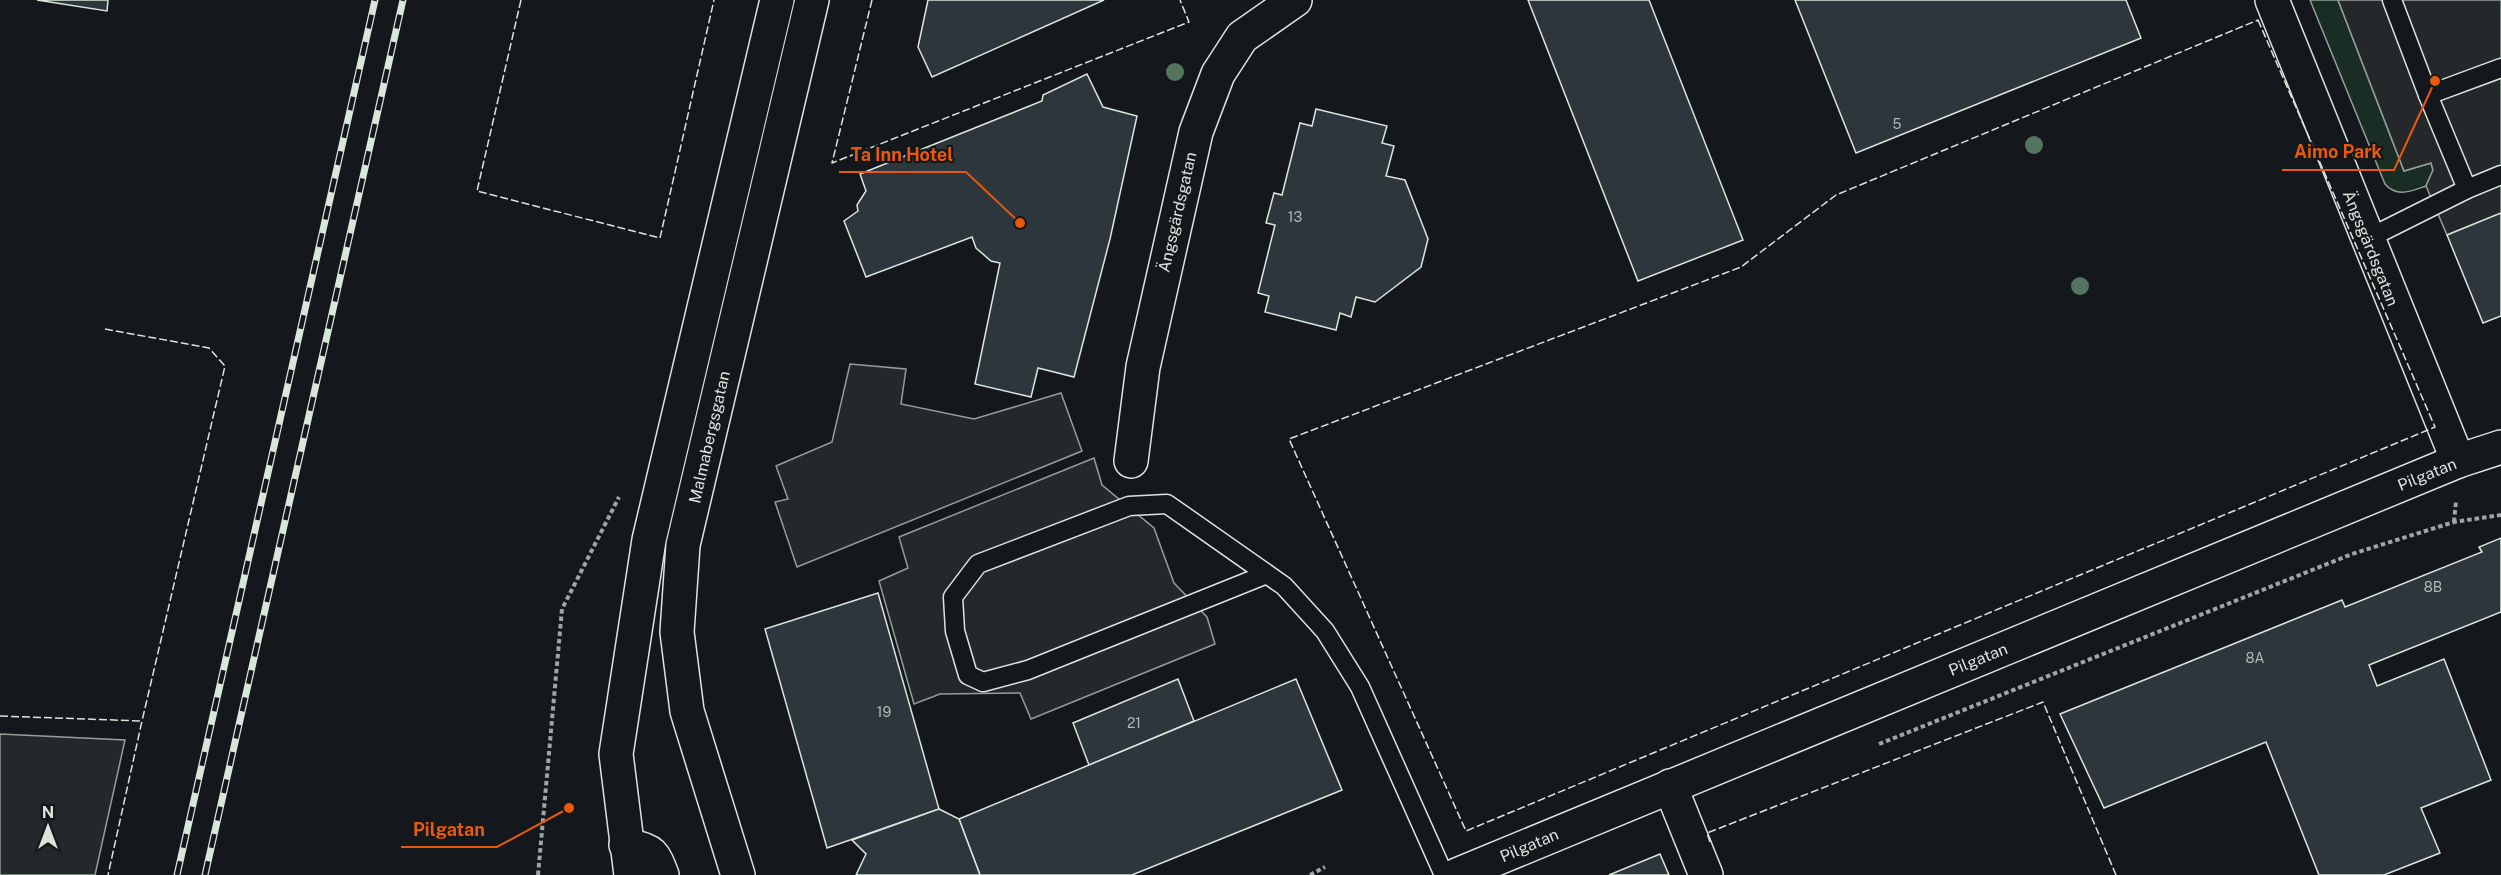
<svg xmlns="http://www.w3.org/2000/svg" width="2501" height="875" font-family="'Public Sans',sans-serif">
<rect width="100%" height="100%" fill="#14181c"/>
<path fill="#1a2d24" stroke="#939e99" stroke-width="1.5" d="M2310,0H2338L2404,171L2431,163L2433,170L2426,186C2411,191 2397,198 2385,184Z"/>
<g fill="#24282b" stroke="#939e99" stroke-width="1.5">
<polygon points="2338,0 2501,0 2501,213 2447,235 2426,186 2433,170 2431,163 2404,171"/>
<polygon points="850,364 906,369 901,404 974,419 1061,393 1082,451 797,567 775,502 788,499 776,466 832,442"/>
<polygon points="1094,458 1102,485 1154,528 1174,583 1207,617 1215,644 1031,719 1020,693 940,694 914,704 879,581 908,568 899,537"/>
<polygon points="0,734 125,740 95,875 0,875"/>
</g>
<g fill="#2c363c" stroke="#d8e6dc" stroke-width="1.5">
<polygon points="37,0 108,0 107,11"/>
<polygon points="928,0 1104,0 932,77 918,47"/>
<polygon points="1528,0 1649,0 1743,240 1638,281"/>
<polygon points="1795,0 2126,0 2141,38 1856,153"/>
<polygon points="1087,74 1103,107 1137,116 1110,239 1074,377 1038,368 1031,397 975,384 1000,263 991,261 976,248 972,237 866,277 844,221 858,211 857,205 866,191 860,174 1042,101 1043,95"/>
<polygon points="1316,109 1387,126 1382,143 1394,146 1386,176 1405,180 1428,239 1421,267 1375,302 1356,297 1351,317 1340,313 1336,330 1265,312 1269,296 1258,293 1275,225 1266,223 1274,193 1282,195 1300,123 1312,126"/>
<polygon points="2501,213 2501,316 2483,323 2447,235"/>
<polygon points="2501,538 2501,612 2369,665 2377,686 2444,659 2491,780 2421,808 2440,853 2384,875 2319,875 2266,742 2104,808 2060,714 2342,600 2345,607 2482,552 2479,547"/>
<polygon points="878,593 939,809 827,848 765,629"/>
<polygon points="1178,679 1194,721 1089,765 1073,723"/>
<polygon points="1296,679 1342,790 1132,875 980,875 959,819"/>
<polygon points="939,809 959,819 980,875 856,875 866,854 852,840"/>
<polygon points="1660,854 1669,875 1609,875"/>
</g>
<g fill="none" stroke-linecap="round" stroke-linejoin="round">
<defs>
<g id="lane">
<polyline points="2392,0 2428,95"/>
<polyline points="2467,189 2428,95 2501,68"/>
<polyline points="2367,239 2467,189 2501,175"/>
<polyline points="1267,574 1028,670 983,682 968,675 955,631 953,597 978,564 1129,506 1167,504 1284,586 1325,631 1360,687 1444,875"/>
</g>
<g id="street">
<polyline points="2272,0 2458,461"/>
<polyline points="1131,461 1143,367 1196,132 1218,74 1242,37 1295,0"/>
<polyline points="1670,786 1706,875"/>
</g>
<g id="secondary">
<path d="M626,845C652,852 652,849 662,875"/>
<polyline points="631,875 616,754 649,540 777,0"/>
<polyline points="738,875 687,711 677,632 683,545 812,0"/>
<polyline points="1457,875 2458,461 2501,447"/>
</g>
</defs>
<use href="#lane" stroke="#d8e6dc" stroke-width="21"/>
<use href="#street" stroke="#d8e6dc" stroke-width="36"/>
<use href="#secondary" stroke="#d8e6dc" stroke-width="36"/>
<g stroke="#9da8a2" stroke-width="4" stroke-dasharray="4.5 3" stroke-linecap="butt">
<polyline points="2454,522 2456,501"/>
<polyline points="1879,744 2352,554 2454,522 2501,515"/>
<polyline points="538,875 562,609 619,497"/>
<polyline points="1310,875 1325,867"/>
</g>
<use href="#lane" stroke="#14181c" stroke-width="18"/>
<use href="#street" stroke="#14181c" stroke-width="33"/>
<use href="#secondary" stroke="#14181c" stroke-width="33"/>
<defs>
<g id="rail">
<polyline points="177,875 375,0"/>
<polyline points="205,875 403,0"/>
</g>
</defs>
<use href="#rail" stroke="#d8e6dc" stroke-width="7"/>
<use href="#rail" stroke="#14181c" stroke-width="4.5" stroke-dasharray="14" stroke-linecap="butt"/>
<g stroke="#d8e6dc" stroke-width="1.5" stroke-dasharray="8 3" stroke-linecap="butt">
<polyline points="521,0 477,191 660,238 714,0"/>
<polyline points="872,0 832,163 1189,22 1180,0"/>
<polygon points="2258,20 2435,427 1466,831 1289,439 1741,267 1836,195"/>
<polyline points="105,329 209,348 225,366 142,721"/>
<polyline points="0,716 142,721 108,875"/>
<polyline points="1710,842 1707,833 2043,702 2116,875"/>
</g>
</g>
<g fill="#55745f">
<circle cx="1175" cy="72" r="9"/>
<circle cx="2034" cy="145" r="9"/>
<circle cx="2080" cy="286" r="9"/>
</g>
<g text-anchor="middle" stroke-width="4.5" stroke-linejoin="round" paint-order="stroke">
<g font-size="14" fill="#adbab4">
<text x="1897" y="129">5</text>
<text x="1295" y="222">13</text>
<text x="2433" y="592">8B</text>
<text x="2255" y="663">8A</text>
<text x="884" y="717">19</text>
<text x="1134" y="728">21</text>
</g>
<g font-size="16" fill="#d8e6dc" stroke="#14181c">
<text transform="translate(1177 212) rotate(-77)" y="6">Ängsgärdsgatan</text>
<text transform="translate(2371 248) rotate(68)" y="6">Ängsgärdsgatan</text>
<text transform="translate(709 437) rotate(-77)" y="6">Malmabergsgatan</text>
<text transform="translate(2427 474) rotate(-22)" y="6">Pilgatan</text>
<text transform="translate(1978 659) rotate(-22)" y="6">Pilgatan</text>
<text transform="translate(1529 845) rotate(-23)" y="6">Pilgatan</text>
</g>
</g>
<path fill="none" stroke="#e8590c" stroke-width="2" d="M2435 81L2394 170H2282M1020 223L966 172H839M569 808L497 847H401"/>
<g fill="#e8590c" stroke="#14181c" stroke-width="2">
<circle cx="2435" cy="81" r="6"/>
<circle cx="1020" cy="223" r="6"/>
<circle cx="569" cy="808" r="6"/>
</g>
<g font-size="18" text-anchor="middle" font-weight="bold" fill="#e8590c" stroke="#14181c" stroke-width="4.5" stroke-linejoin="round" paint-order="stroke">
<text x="2338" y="158">Aimo Park</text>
<text x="902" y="161">Ta Inn Hotel</text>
<text x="449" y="836">Pilgatan</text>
</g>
<g transform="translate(48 827)" stroke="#14181c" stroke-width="4.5" paint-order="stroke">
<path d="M0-4.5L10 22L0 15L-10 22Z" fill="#d8e6dc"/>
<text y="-9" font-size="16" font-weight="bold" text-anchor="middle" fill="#d8e6dc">N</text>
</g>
</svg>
